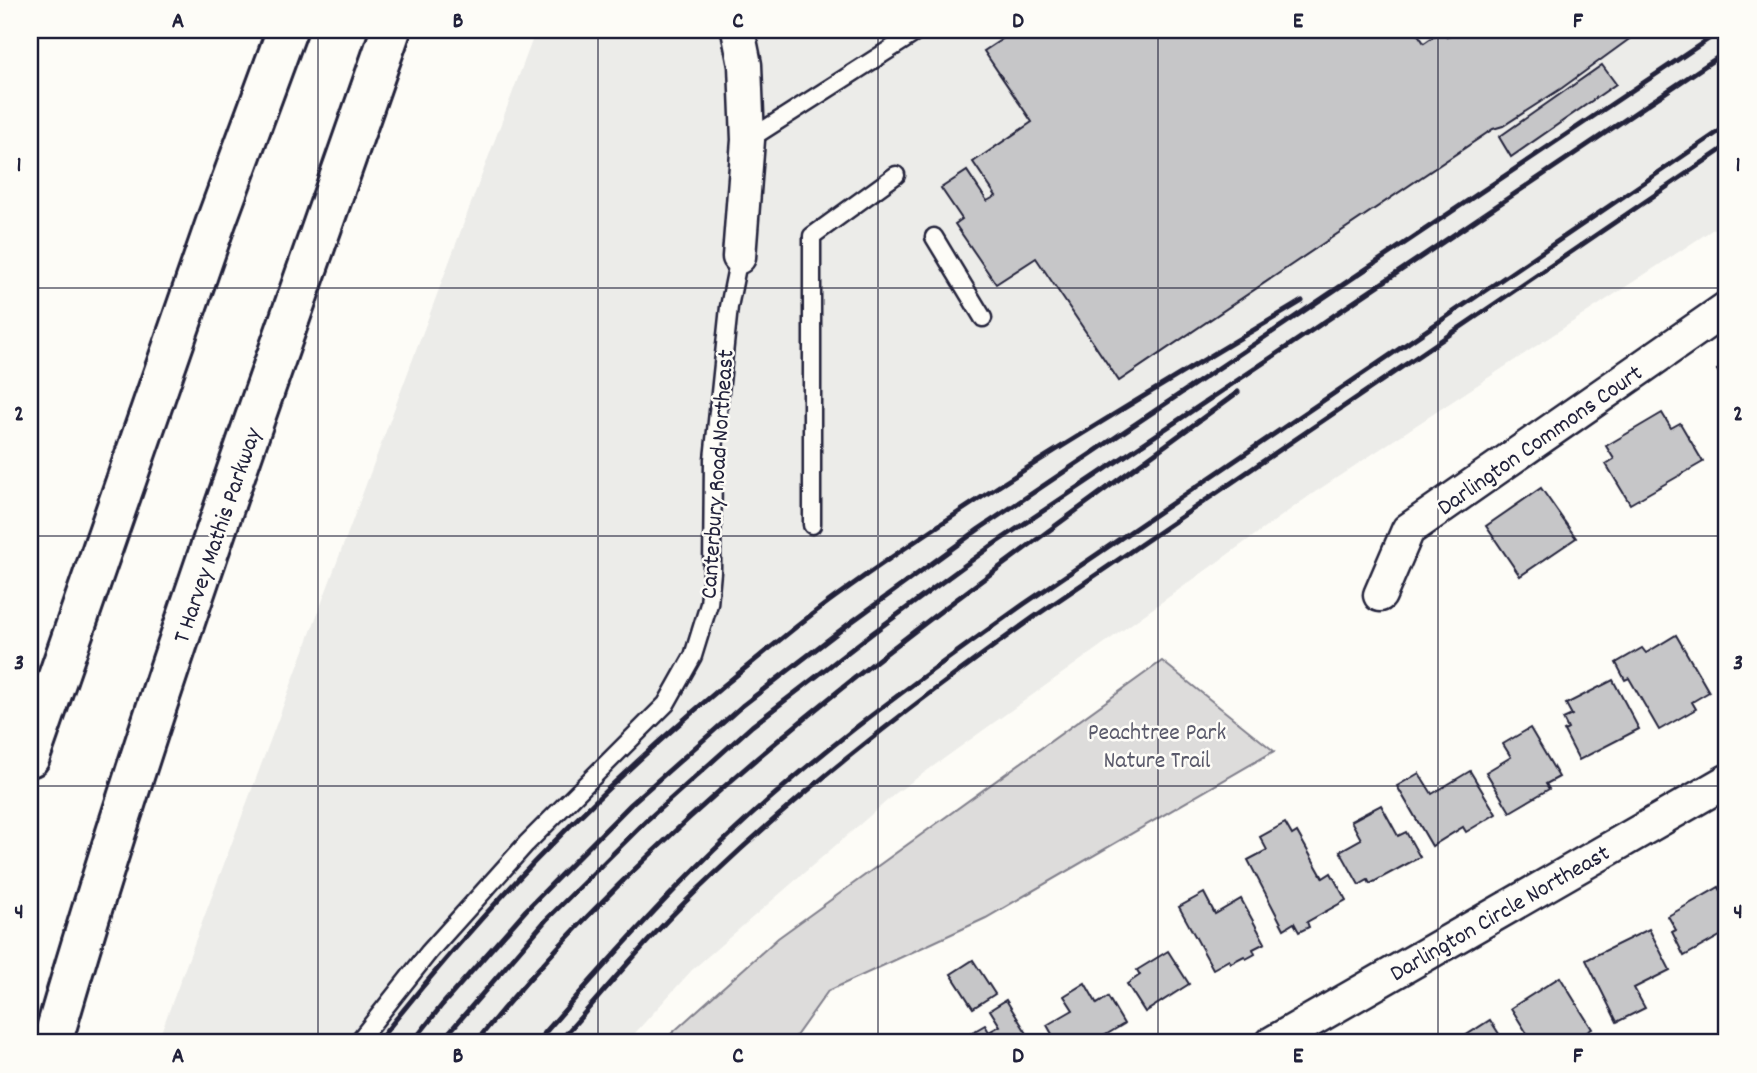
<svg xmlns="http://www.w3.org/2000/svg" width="1757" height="1073" font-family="Dekko,sans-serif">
<rect width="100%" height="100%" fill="#fdfcf7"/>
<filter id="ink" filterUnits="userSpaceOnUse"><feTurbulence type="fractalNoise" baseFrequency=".0143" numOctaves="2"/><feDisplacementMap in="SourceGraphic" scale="14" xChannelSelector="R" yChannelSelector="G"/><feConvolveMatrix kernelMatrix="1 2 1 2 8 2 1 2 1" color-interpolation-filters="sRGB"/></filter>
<g filter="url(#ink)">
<polygon fill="#ecece9" points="536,30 1727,30 1727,220 1312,494 896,793 692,970 626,1043 157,1043"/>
<polygon fill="#dddcdb" stroke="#807f8b" stroke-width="2" points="1162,661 1274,751 986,918 828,991 791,1043 661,1043 778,938"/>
<g fill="#c6c6c8" stroke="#22223b" stroke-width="2">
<polygon points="1016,30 1415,30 1424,43 1443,30 1447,37 1457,30 1638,30 1639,32 1562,88 1503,126 1493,129 1119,381 1036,258 996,284 955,224 962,219 941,188 967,171 987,201 996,196 973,162 1032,122 984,51"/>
<polygon points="1602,65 1616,84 1511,157 1499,137"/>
<polygon points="1727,363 1727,385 1717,370"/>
<polygon points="1662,413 1671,428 1680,423 1703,462 1630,504 1606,464 1614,459 1606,446"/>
<polygon points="1541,488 1576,538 1520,576 1486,526"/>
<polygon points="1676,635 1709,692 1692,702 1696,709 1659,730 1629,678 1625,680 1616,663 1642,648 1646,653"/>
<polygon points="1613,680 1639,729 1579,760 1564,731 1568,729 1563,719 1572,715 1566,704"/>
<polygon points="1530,728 1559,777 1546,784 1549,789 1510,812 1486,772 1511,757 1503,744"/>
<polygon points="1470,771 1496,814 1466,832 1463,827 1432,846 1397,786 1419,773 1432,794"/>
<polygon points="1381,805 1398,836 1406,832 1420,857 1370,884 1368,880 1359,885 1340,851 1361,839 1351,821"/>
<polygon points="1285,823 1292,835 1297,832 1323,878 1331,873 1346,900 1307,922 1309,927 1299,932 1294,923 1284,929 1248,860 1267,850 1260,837"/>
<polygon points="1719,887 1727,902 1727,932 1684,956 1672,932 1676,930 1668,916"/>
<polygon points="1204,893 1215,914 1241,899 1265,943 1253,949 1255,954 1246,959 1244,956 1231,963 1229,960 1213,969 1179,907"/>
<polygon points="1649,929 1670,970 1634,988 1645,1008 1617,1022 1586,960"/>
<polygon points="1168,951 1189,984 1145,1012 1127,984 1140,975 1137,970"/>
<polygon points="973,960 995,994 973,1008 951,974"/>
<polygon points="1560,977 1592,1029 1569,1043 1533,1043 1511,1008"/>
<polygon points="1085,983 1097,1004 1108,997 1124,1024 1092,1043 1057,1043 1047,1025 1073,1010 1064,996"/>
<polygon points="1006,1000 1033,1043 971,1043 966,1036 985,1025 989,1032 1000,1026 990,1010"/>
<polygon points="1490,1020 1505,1043 1454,1043"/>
</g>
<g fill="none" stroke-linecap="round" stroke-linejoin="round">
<defs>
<g id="lane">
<polyline points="748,140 920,30"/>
<polyline points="934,237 983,318"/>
<polyline points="812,525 812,236 896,175"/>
<polyline points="357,1043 429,952 526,844 666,704 693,656 709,604 712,572 713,459 729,307 739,257"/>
</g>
<g id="street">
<polyline points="738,30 745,65 748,140 739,257"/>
<polyline points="1380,595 1408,530 1727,308"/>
<polyline points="1272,1043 1727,781"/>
</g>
<g id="highway">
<polyline points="30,757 216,222 287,30"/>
<path d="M52,1043C151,701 274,366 391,30"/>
</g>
</defs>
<use href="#lane" stroke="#22223b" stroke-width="21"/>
<use href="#street" stroke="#22223b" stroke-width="37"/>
<use href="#highway" stroke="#22223b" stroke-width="44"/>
<use href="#lane" stroke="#fdfcf7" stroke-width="16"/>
<use href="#street" stroke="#fdfcf7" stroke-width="32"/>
<use href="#highway" stroke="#fdfcf7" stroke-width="38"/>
<g stroke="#22223b" stroke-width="5">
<path d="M377,1043C489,900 618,770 760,656C785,636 810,615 835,597C985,489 1144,396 1302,301"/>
<polyline points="412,1043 442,1005 526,910 631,804 742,706 850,623 979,529 1722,30"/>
<polyline points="440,1043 546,920 646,821 752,726 874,632 994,544 1727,51"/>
<path d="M475,1043C686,781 969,591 1238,392"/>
<path d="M536,1043C588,983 641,923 697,867C796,767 910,685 1024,604L1727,126"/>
<path d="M558,1043C608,987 657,927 712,876C813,780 921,698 1034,617L1727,146"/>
</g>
</g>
</g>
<path fill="none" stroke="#22223b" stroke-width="2" stroke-opacity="0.55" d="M318,30V1043M598,30V1043M878,30V1043M1158,30V1043M1438,30V1043M30,288H1727M30,536H1727M30,786H1727"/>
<g text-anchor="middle" stroke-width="5" stroke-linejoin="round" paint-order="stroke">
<g font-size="24" fill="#22223b" stroke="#fdfcf7">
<text transform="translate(1539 439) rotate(-35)" y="8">Darlington Commons Court</text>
<text transform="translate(716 474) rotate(-86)" y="8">Canterbury Road Northeast</text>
<text transform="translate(216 535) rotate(-71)" y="8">T Harvey Mathis Parkway</text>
<text transform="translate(1499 912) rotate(-30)" y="8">Darlington Circle Northeast</text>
</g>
<g font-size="24" fill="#5a5a6b" stroke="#fdfcf7">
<text x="1157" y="739">Peachtree Park<tspan x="1157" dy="28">Nature Trail</tspan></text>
</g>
</g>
<rect width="1757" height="1073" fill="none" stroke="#fdfcf7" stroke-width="77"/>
<rect x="38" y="38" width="1680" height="996" fill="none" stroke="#22223b" stroke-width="2.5"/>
<g font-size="23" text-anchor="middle" font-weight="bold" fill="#22223b">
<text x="178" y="27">A</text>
<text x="458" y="27">B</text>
<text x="738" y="27">C</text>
<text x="1018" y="27">D</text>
<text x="1298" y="27">E</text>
<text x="1578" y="27">F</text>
<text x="19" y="171">1</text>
<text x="1738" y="171">1</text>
<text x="19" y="420">2</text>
<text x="1738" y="420">2</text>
<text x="19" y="669">3</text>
<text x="1738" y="669">3</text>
<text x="19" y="918">4</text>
<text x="1738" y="918">4</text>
<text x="178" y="1062">A</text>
<text x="458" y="1062">B</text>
<text x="738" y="1062">C</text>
<text x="1018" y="1062">D</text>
<text x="1298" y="1062">E</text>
<text x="1578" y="1062">F</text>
</g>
</svg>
